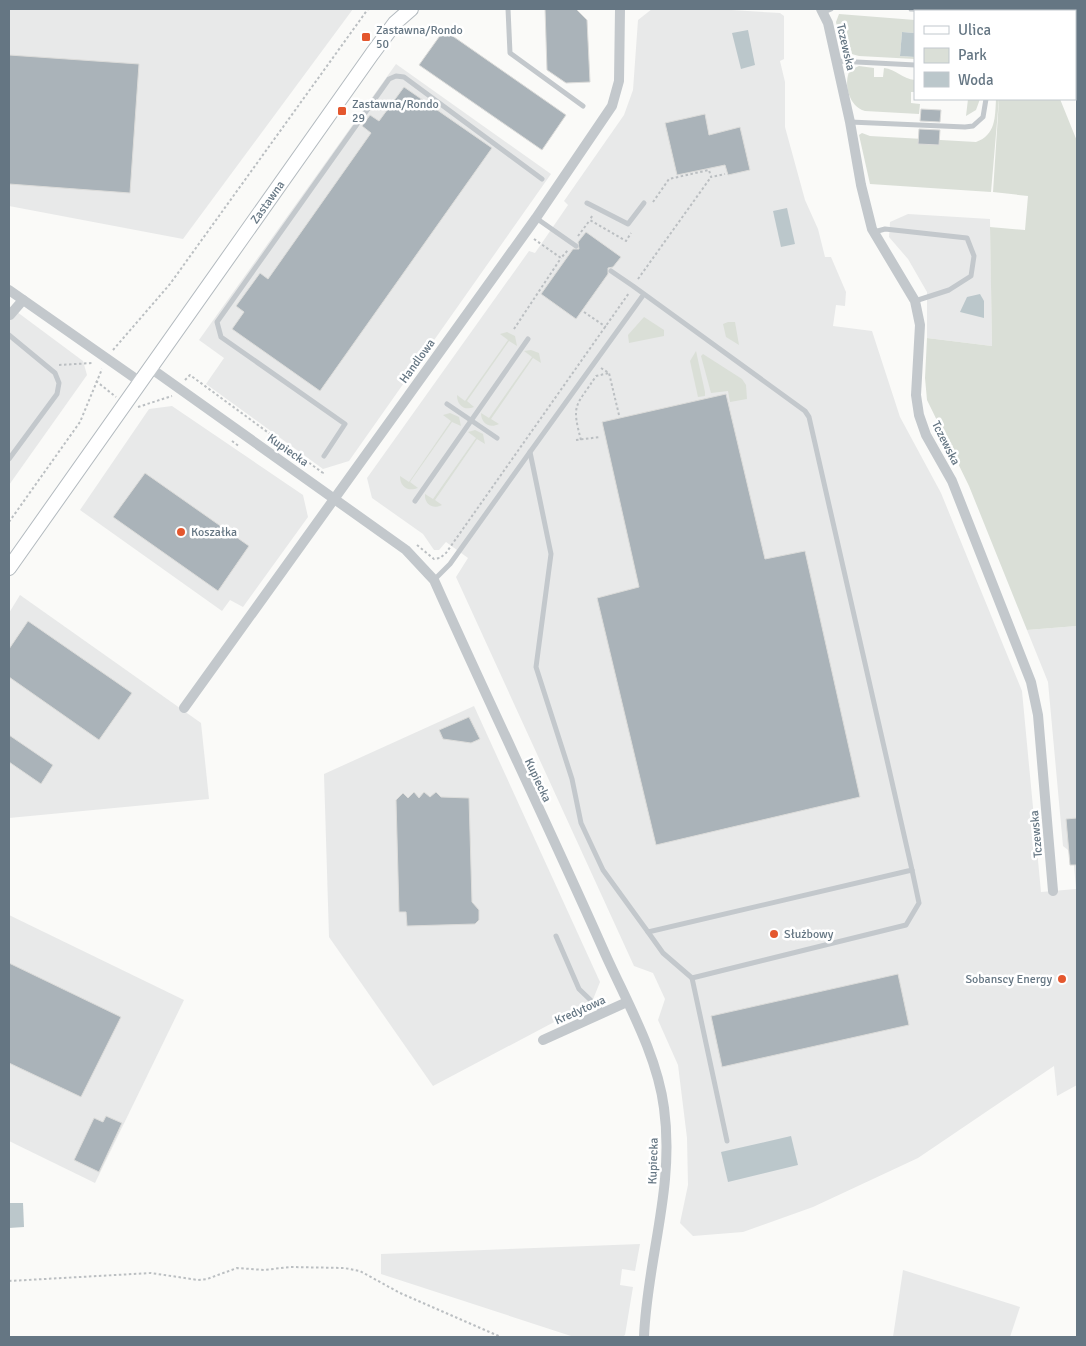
<svg xmlns="http://www.w3.org/2000/svg" width="1086" height="1346" font-family="Signika,sans-serif">
<rect width="100%" height="100%" fill="#fafaf8"/>
<g fill="#e8e9e9">
<polygon points="9,9 353,9 183,239 9,206"/>
<polygon points="652,9 715,9 780,13 784,16 784,59 780,61 785,82 785,127 805,200 818,229 825,257 831,257 846,292 845,306 836,305 833,326 872,331 900,417 941,493 1022,691 1041,892 1076,889 1073,854 1063,846 1048,682 1027,630 1077,626 1077,1085 1057,1096 1054,1066 918,1158 813,1207 743,1232 693,1236 680,1223 688,1185 687,1138 678,1065 658,1020 665,999 653,973 634,966 456,577 468,558 446,542 439,550 434,550 423,534 372,498 367,478 529,251 535,253 568,205 564,201 624,115 633,90 638,20"/>
<polygon points="396,64 551,174 349,461 323,469 206,384 224,358 199,340"/>
<polygon points="908,214 990,219 992,346 927,338 927,292 908,259 889,237 890,222"/>
<polygon points="9,306 83,361 87,375 9,485"/>
<polygon points="172,406 303,495 308,517 243,607 230,600 222,611 80,510 149,409"/>
<polygon points="20,595 201,723 209,799 9,818 9,613"/>
<polygon points="474,706 600,982 592,1002 433,1086 329,937 324,774"/>
<polygon points="9,915 184,1000 95,1183 9,1141"/>
<polygon points="640,1244 635,1271 622,1269 620,1285 633,1287 625,1335 622,1337 574,1337 381,1274 381,1254"/>
<polygon points="903,1270 1020,1307 1010,1337 893,1337"/>
</g>
<g fill="#dadfd7">
<polygon points="839,14 915,20 915,33 902,32 900,56 915,57 915,59 859,56 848,53 840,43 836,22"/>
<path d="M859,66L874,68V77H883L884,68C896,69 902,79 915,80V92H911V103L920,104L919,114L865,111C849,107 843,83 850,70Z"/>
<polygon points="965,99 980,99 976,110 966,116 968,99"/>
<path d="M996,99H999L991,192L870,184L859,135L862,133L870,136L976,142C996,135 995,117 996,99Z"/>
<polygon points="999,99 1060,99 1077,141 1077,626 1027,630 969,486 927,400 925,378 927,338 992,346 990,227 1025,230 1028,196 993,192"/>
<polygon points="644,317 664,330 664,336 629,343 628,335"/>
<polygon points="728,322 735,322 739,345 726,337 723,324"/>
<path d="M507,332L515,336L517,346L509,341L467,401L474,407C465,411 457,406 457,395L465,401L508,340L500,334Z"/>
<path d="M531,350L539,353L541,363L533,358L491,419L499,424C489,429 481,423 481,413L489,418L532,357L524,351Z"/>
<polygon points="696,351 705,392 705,396 698,397 690,361"/>
<polygon points="703,354 742,379 746,385 747,399 730,402 728,391 711,393 701,356"/>
<path d="M450,413L459,417L461,426L452,422L410,482L418,488C408,492 400,487 400,476L409,482L451,421L443,415Z"/>
<path d="M475,430L483,434L485,444L477,439L435,500L442,505C433,510 424,504 425,494L433,499L476,438L468,432Z"/>
</g>
<g fill="#bbc7cb">
<polygon points="748,30 755,65 741,69 732,33"/>
<polygon points="902,32 915,33 915,57 900,56"/>
<polygon points="787,208 795,244 781,247 773,211"/>
<polygon points="980,294 984,301 984,318 960,312 967,297"/>
<polygon points="791,1136 798,1165 728,1182 721,1152"/>
<polygon points="9,1203 23,1203 24,1227 9,1228"/>
</g>
<g fill="#aab3b9" stroke="#dcdcda">
<polygon points="545,9 576,9 587,20 590,82 566,83 547,70"/>
<polygon points="444,30 566,115 542,150 419,65"/>
<polygon points="9,55 139,64 130,193 9,184"/>
<polygon points="404,87 492,148 320,391 232,329 244,312 236,306 260,273 268,279 371,133 362,126 370,115 379,121"/>
<polygon points="921,109 941,110 940,122 920,121"/>
<polygon points="705,114 709,135 740,127 750,170 728,175 725,165 677,175 665,123"/>
<polygon points="919,129 940,130 939,145 918,144"/>
<polygon points="586,232 621,257 613,267 608,268 608,274 576,319 541,294 573,249 579,249 578,242"/>
<polygon points="726,394 765,559 805,551 860,797 656,845 597,598 639,587 602,422"/>
<polygon points="145,473 249,546 218,591 113,517"/>
<polygon points="28,621 132,693 99,740 9,677 9,649"/>
<polygon points="469,717 480,739 471,743 443,739 439,730"/>
<polygon points="9,735 53,765 41,784 9,762"/>
<polygon points="414,792 419,798 424,792 430,797 436,792 441,797 469,798 472,902 479,910 479,920 475,924 407,926 406,912 399,912 396,800 403,793 408,798"/>
<polygon points="1077,818 1077,865 1070,865 1066,819"/>
<polygon points="9,963 121,1017 81,1097 9,1063"/>
<polygon points="898,974 909,1025 722,1067 711,1016"/>
<polygon points="106,1116 122,1123 99,1172 74,1160 94,1118 103,1122"/>
</g>
<g fill="none" stroke-linecap="round" stroke-linejoin="round">
<defs>
<g id="secondary">
<path id="s1" d="M9,568L372,54L395,23L411,9"/>
</g>
</defs>
<use href="#secondary" stroke="#b3babf" stroke-width="16"/>
<g stroke="#bbbfc2" stroke-width="2" stroke-dasharray="2.5 2.5" stroke-linecap="butt">
<polyline points="945,9 956,11"/>
<polyline points="1075,82 1077,83"/>
<polyline points="653,202 669,179 709,170 711,177 725,174"/>
<polyline points="592,216 590,220 626,241 631,233"/>
<polyline points="578,236 590,220"/>
<polyline points="534,239 561,258 568,250"/>
<polyline points="638,279 711,177"/>
<polyline points="584,312 606,327"/>
<polyline points="514,329 561,258"/>
<polyline points="113,350 170,284 368,9"/>
<polyline points="59,365 92,363"/>
<polyline points="601,368 609,373 619,415"/>
<polyline points="185,380 190,375 323,473 321,475"/>
<polyline points="96,381 116,397"/>
<polyline points="138,407 172,396"/>
<polyline points="576,440 600,437"/>
<path d="M581,440C571,403 576,407 596,376L609,373"/>
<polyline points="232,441 240,447"/>
<polyline points="9,522 80,422 102,369"/>
<polyline points="417,545 434,559 440,558 446,553 629,293"/>
<polyline points="9,1281 151,1273 198,1280 207,1279 237,1268 264,1270 290,1267 344,1268 360,1271 400,1293 501,1337"/>
</g>
<g stroke="#c3c8cc" stroke-width="5">
<polyline points="508,9 510,53 583,106"/>
<polyline points="911,9 936,10"/>
<polyline points="824,12 831,9"/>
<polyline points="837,61 915,65"/>
<polyline points="850,122 965,127 973,126 983,117 986,99"/>
<polyline points="587,203 628,224 644,203"/>
<polyline points="536,218 576,246"/>
<polyline points="874,232 885,229 967,238 974,256 971,276 949,290 915,301"/>
<polyline points="611,271 633,286 805,411 809,417 912,870 648,932 603,870 581,823 572,779 536,667 551,554 530,452 644,294"/>
<polyline points="9,335 55,373 59,383 57,394 9,459"/>
<polyline points="447,404 497,438"/>
<polyline points="324,456 345,424 221,337 217,322 389,79 396,76 404,77 542,179"/>
<polyline points="415,501 528,339"/>
<polyline points="434,580 450,564 530,452"/>
<polyline points="648,932 663,953 692,978 906,925 919,903 912,870"/>
<polyline points="556,936 579,989 603,1012"/>
<polyline points="692,978 727,1141"/>
</g>
<g stroke="#c3c8cc" stroke-width="10">
<polyline points="821,9 828,23 850,122 861,185 872,229 915,301 920,325 916,395 919,415 926,435 952,481 1031,682 1038,715 1053,891"/>
<polyline points="9,290 139,381"/>
<polyline points="10,315 23,300"/>
<path d="M149,367L406,550L434,580C489,703 548,825 603,949C625,999 657,1053 664,1108C675,1188 647,1259 644,1337"/>
<polyline points="184,708 536,218 612,106 619,81 620,9"/>
<polyline points="543,1040 627,1002"/>
</g>
<use href="#secondary" stroke="#fff" stroke-width="14"/>
</g>
<g fill="#e4572e" stroke="#fff" stroke-width="2">
<rect x="361" y="32" width="10" height="10" rx="2.5"/>
<rect x="337" y="106" width="10" height="10" rx="2.5"/>
<circle cx="181" cy="532" r="5"/>
<circle cx="774" cy="934" r="5"/>
<circle cx="1062" cy="979" r="5"/>
</g>
<g text-anchor="middle" stroke-width="5" stroke-linejoin="round" paint-order="stroke">
<g font-size="12" fill="#657683" stroke="#fff" text-anchor="start">
<text x="376" y="34">Zastawna/Rondo<tspan x="376" dy="14">50</tspan></text>
<text x="352" y="108">Zastawna/Rondo<tspan x="352" dy="14">29</tspan></text>
<text x="191" y="536">Koszałka</text>
<text x="784" y="938">Służbowy</text>
<text x="1052" y="983" text-anchor="end">Sobanscy Energy</text>
</g>
<g font-size="12" fill="#657683" stroke="#fff">
<text transform="translate(846 47) rotate(77)" y="4">Tczewska</text>
<text dy="4" stroke="none"><textPath href="#s1" startOffset="448">Zastawna</textPath></text>
<text transform="translate(417 361) rotate(-54)" y="4">Handlowa</text>
<text transform="translate(946 443) rotate(63)" y="4">Tczewska</text>
<text transform="translate(288 450) rotate(35)" y="4">Kupiecka</text>
<text transform="translate(538 780) rotate(65)" y="4">Kupiecka</text>
<text transform="translate(1036 834) rotate(-95)" y="4">Tczewska</text>
<text transform="translate(580 1010) rotate(-24)" y="4">Kredytowa</text>
<text transform="translate(653 1161) rotate(-88)" y="4">Kupiecka</text>
</g>
</g>
<rect width="1086" height="1346" fill="none" stroke="#657683" stroke-width="20"/>
<rect x="914" y="10" width="162" height="90" fill="#ffffff" stroke="#c1c8cd"/>
<rect x="924" y="26" width="25" height="8" fill="#ffffff" stroke="#c1c8cd"/>
<text x="958" y="35" font-size="15" fill="#657683">Ulica</text>
<rect x="924" y="48" width="25" height="15" fill="#dadfd7" stroke="#c1c8cd"/>
<text x="958" y="60" font-size="15" fill="#657683">Park</text>
<rect x="924" y="72" width="25" height="15" fill="#bbc7cb" stroke="#c1c8cd"/>
<text x="958" y="85" font-size="15" fill="#657683">Woda</text>
</svg>
